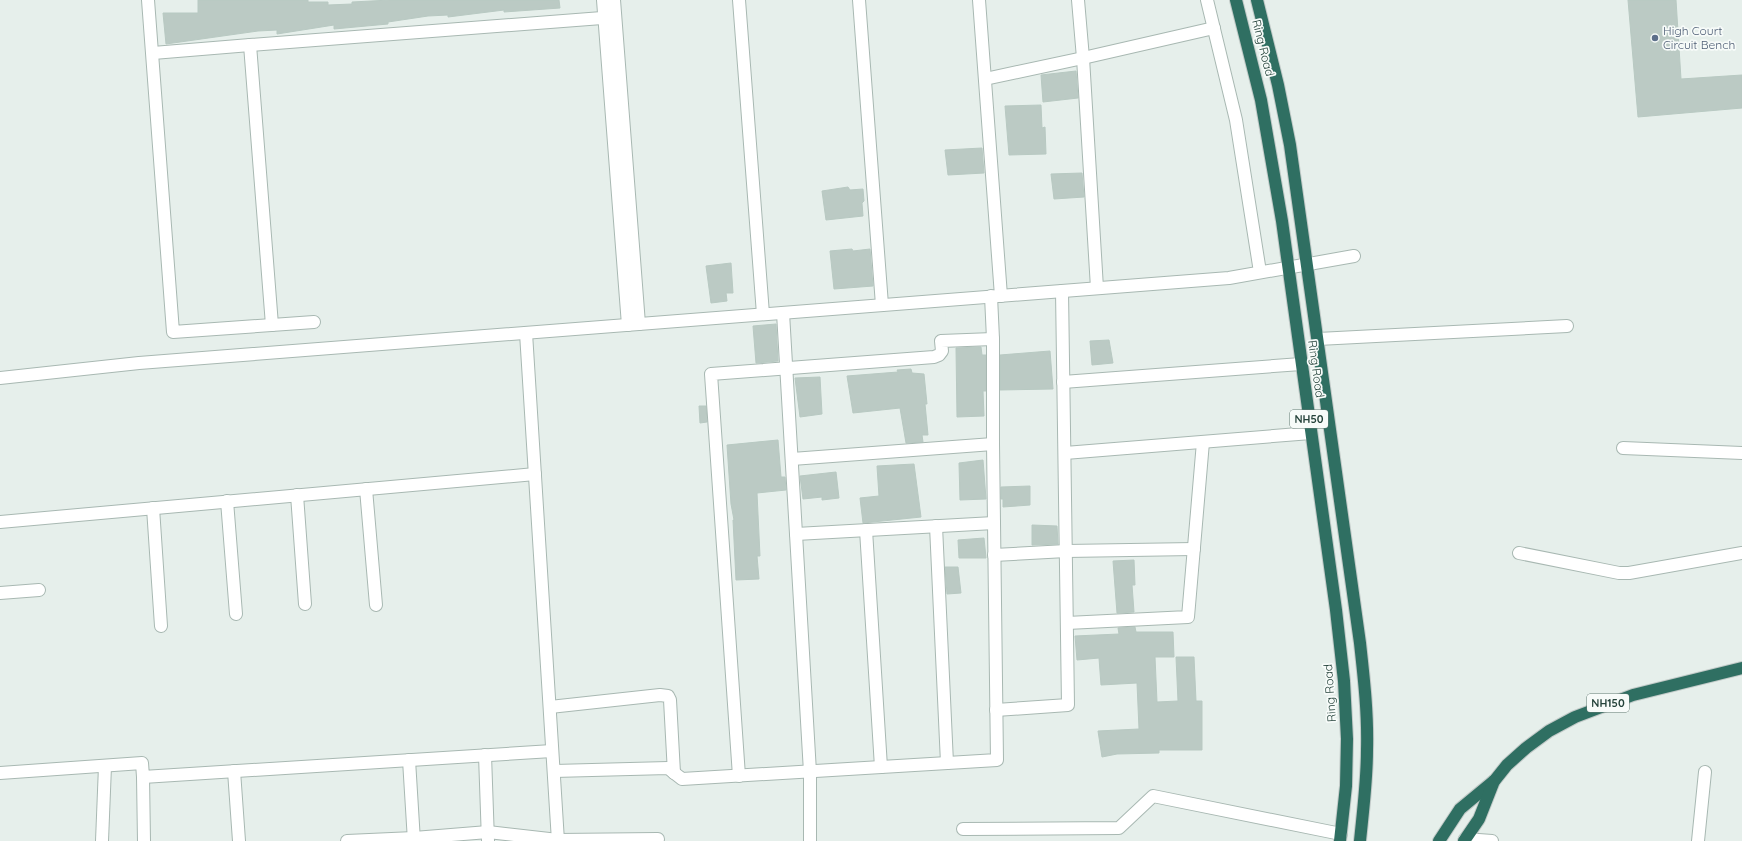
<svg xmlns="http://www.w3.org/2000/svg" width="1742" height="841" font-family="Quicksand,sans-serif">
<rect width="100%" height="100%" fill="#e6efeb"/>
<g fill="#bbcac4" stroke="#b8c9c2">
<polygon points="198,0 308,0 308,2 328,2 328,5 352,4 352,2 390,0 559,0 560,8 504,12 504,10 448,17 448,15 428,16 388,22 388,24 334,29 334,25 277,34 277,30 258,31 166,44 163,13 198,13"/>
<polygon points="1628,0 1676,0 1681,79 1742,75 1742,108 1638,117"/>
<polygon points="1076,71 1078,98 1043,102 1041,75"/>
<polygon points="1041,105 1042,128 1045,127 1046,154 1009,155 1005,106"/>
<polygon points="982,148 984,173 948,175 945,150"/>
<polygon points="1082,173 1084,197 1054,199 1051,174"/>
<polygon points="848,187 850,190 863,189 864,201 862,203 863,216 826,220 822,191"/>
<polygon points="852,249 853,251 870,249 873,286 834,289 830,251"/>
<polygon points="731,263 733,293 726,293 727,301 711,303 706,266"/>
<polygon points="776,324 778,361 756,363 753,326"/>
<polygon points="1109,340 1113,363 1092,365 1090,341"/>
<polygon points="981,347 982,355 986,355 986,391 983,391 984,416 957,417 956,348"/>
<polygon points="1050,351 1053,389 1000,390 1000,355"/>
<polygon points="911,369 912,373 924,374 927,404 925,404 928,435 922,435 923,442 906,443 900,408 853,413 847,376 898,372 897,370"/>
<polygon points="820,377 822,414 800,417 795,378"/>
<polygon points="699,406 706,406 707,422 700,423"/>
<polygon points="778,440 781,477 785,477 786,490 757,493 760,556 757,556 759,579 736,580 733,520 734,520 731,504 727,445"/>
<polygon points="983,460 986,499 960,500 959,463"/>
<polygon points="914,464 921,517 863,523 860,498 879,496 877,466"/>
<polygon points="836,472 839,498 822,500 822,497 803,499 800,476"/>
<polygon points="1030,486 1030,505 1003,507 1003,499 1001,499 1001,487"/>
<polygon points="1032,525 1057,526 1058,544 1032,545"/>
<polygon points="984,538 986,558 959,558 958,540"/>
<polygon points="1134,560 1135,585 1132,585 1134,612 1117,613 1113,561"/>
<polygon points="945,567 958,567 961,593 947,594"/>
<polygon points="1135,627 1136,632 1173,632 1174,657 1155,657 1157,702 1178,701 1176,657 1194,657 1196,701 1202,701 1202,750 1159,750 1159,753 1117,754 1102,757 1098,731 1139,729 1137,683 1101,685 1099,658 1077,660 1075,636 1119,634 1118,628"/>
</g>
<g fill="none" stroke-linecap="round" stroke-linejoin="round">
<defs>
<g id="minor">
<polyline points="148,0 173,332 314,322"/>
<polyline points="603,0 628,325"/>
<polyline points="614,0 639,324"/>
<polyline points="739,0 763,314"/>
<polyline points="859,0 882,305"/>
<polyline points="979,0 1001,296"/>
<polyline points="1078,0 1083,58 1097,288"/>
<polyline points="1207,0 1236,120 1260,272"/>
<polyline points="250,45 272,325"/>
<polyline points="153,53 250,45 615,17"/>
<polyline points="985,79 1083,58 1214,28"/>
<polyline points="783,313 810,772 810,841"/>
<polyline points="526,333 558,841"/>
<polyline points="1318,339 1567,326"/>
<polyline points="0,378 139,363 1229,278 1354,256"/>
<polyline points="1063,382 1301,364"/>
<polyline points="1623,448 1742,453"/>
<polyline points="1065,453 1311,433"/>
<polyline points="792,459 993,444"/>
<polyline points="366,489 376,605"/>
<polyline points="297,495 305,604"/>
<polyline points="227,501 236,614"/>
<polyline points="153,508 161,626"/>
<polyline points="0,522 535,474"/>
<polyline points="936,526 947,763"/>
<polyline points="866,530 881,767"/>
<polyline points="796,534 994,523"/>
<polyline points="1519,553 1619,573 1629,573 1742,553"/>
<polyline points="994,555 1066,551 1194,549"/>
<polyline points="0,593 39,590"/>
<polyline points="1067,623 1188,617 1203,442"/>
<polyline points="550,707 660,695 668,696 670,700 674,773"/>
<polyline points="996,710 1068,705 1062,291"/>
<polyline points="485,755 488,841"/>
<polyline points="409,760 414,841"/>
<polyline points="234,771 239,841"/>
<polyline points="554,771 668,768 682,779 997,760 993,444 993,339 991,296"/>
<polyline points="0,773 142,763 143,777 552,751"/>
<polyline points="739,776 711,374 934,357 939,355 942,351 941,341 993,339"/>
<polyline points="143,777 144,841"/>
<polyline points="963,829 1119,828 1153,796 1341,834"/>
<polyline points="1465,839 1492,841"/>
<polyline points="102,841 105,766"/>
<polyline points="347,841 414,838 488,832 558,840 658,839"/>
<polyline points="1698,841 1705,772"/>
</g>
<g id="highway">
<polyline points="1236,0 1261,100 1282,221 1336,610 1344,681 1347,739 1346,786 1340,841"/>
<path d="M1257,0L1278,85L1290,145L1360,643C1364,679 1368,714 1367,750C1367,780 1363,811 1360,841"/>
<polyline points="1439,841 1460,809 1495,780 1507,765 1526,748 1549,731 1575,717 1633,695 1742,668"/>
<polyline points="1464,841 1479,819 1494,781"/>
</g>
</defs>
<use href="#minor" stroke="#a8b8b2" stroke-width="14"/>
<use href="#highway" stroke="#c2cac8" stroke-width="14"/>
<use href="#minor" stroke="#fff" stroke-width="12"/>
<use href="#highway" stroke="#2f6f62" stroke-width="12"/>
</g>
<circle fill="#5c6f8a" stroke="#f7fbf9" stroke-width="1.5" cx="1655" cy="38" r="4"/>
<g text-anchor="middle" stroke-width="3.5" stroke-linejoin="round" paint-order="stroke">
<g fill="#f7fbf9" stroke="#637a73" stroke-width="1">
<rect x="1290" y="410" width="38" height="18" rx="3"/>
<rect x="1587" y="694" width="42" height="18" rx="3"/>
</g>
<g font-size="11" font-weight="bold" fill="#24423a">
<text x="1309" y="423">NH50</text>
<text x="1608" y="707">NH150</text>
</g>
<g font-size="12" fill="#4e5e75" stroke="#f7fbf9" text-anchor="start">
<text x="1663" y="35">High Court<tspan x="1663" dy="14">Circuit Bench</tspan></text>
</g>
<g font-size="12" fill="#24423a" stroke="#f7fbf9">
<text transform="translate(1263 48) rotate(76)" y="4">Ring Road</text>
<text transform="translate(1316 369) rotate(82)" y="4">Ring Road</text>
<text transform="translate(1330 693) rotate(-94)" y="4">Ring Road</text>
</g>
</g>
</svg>
